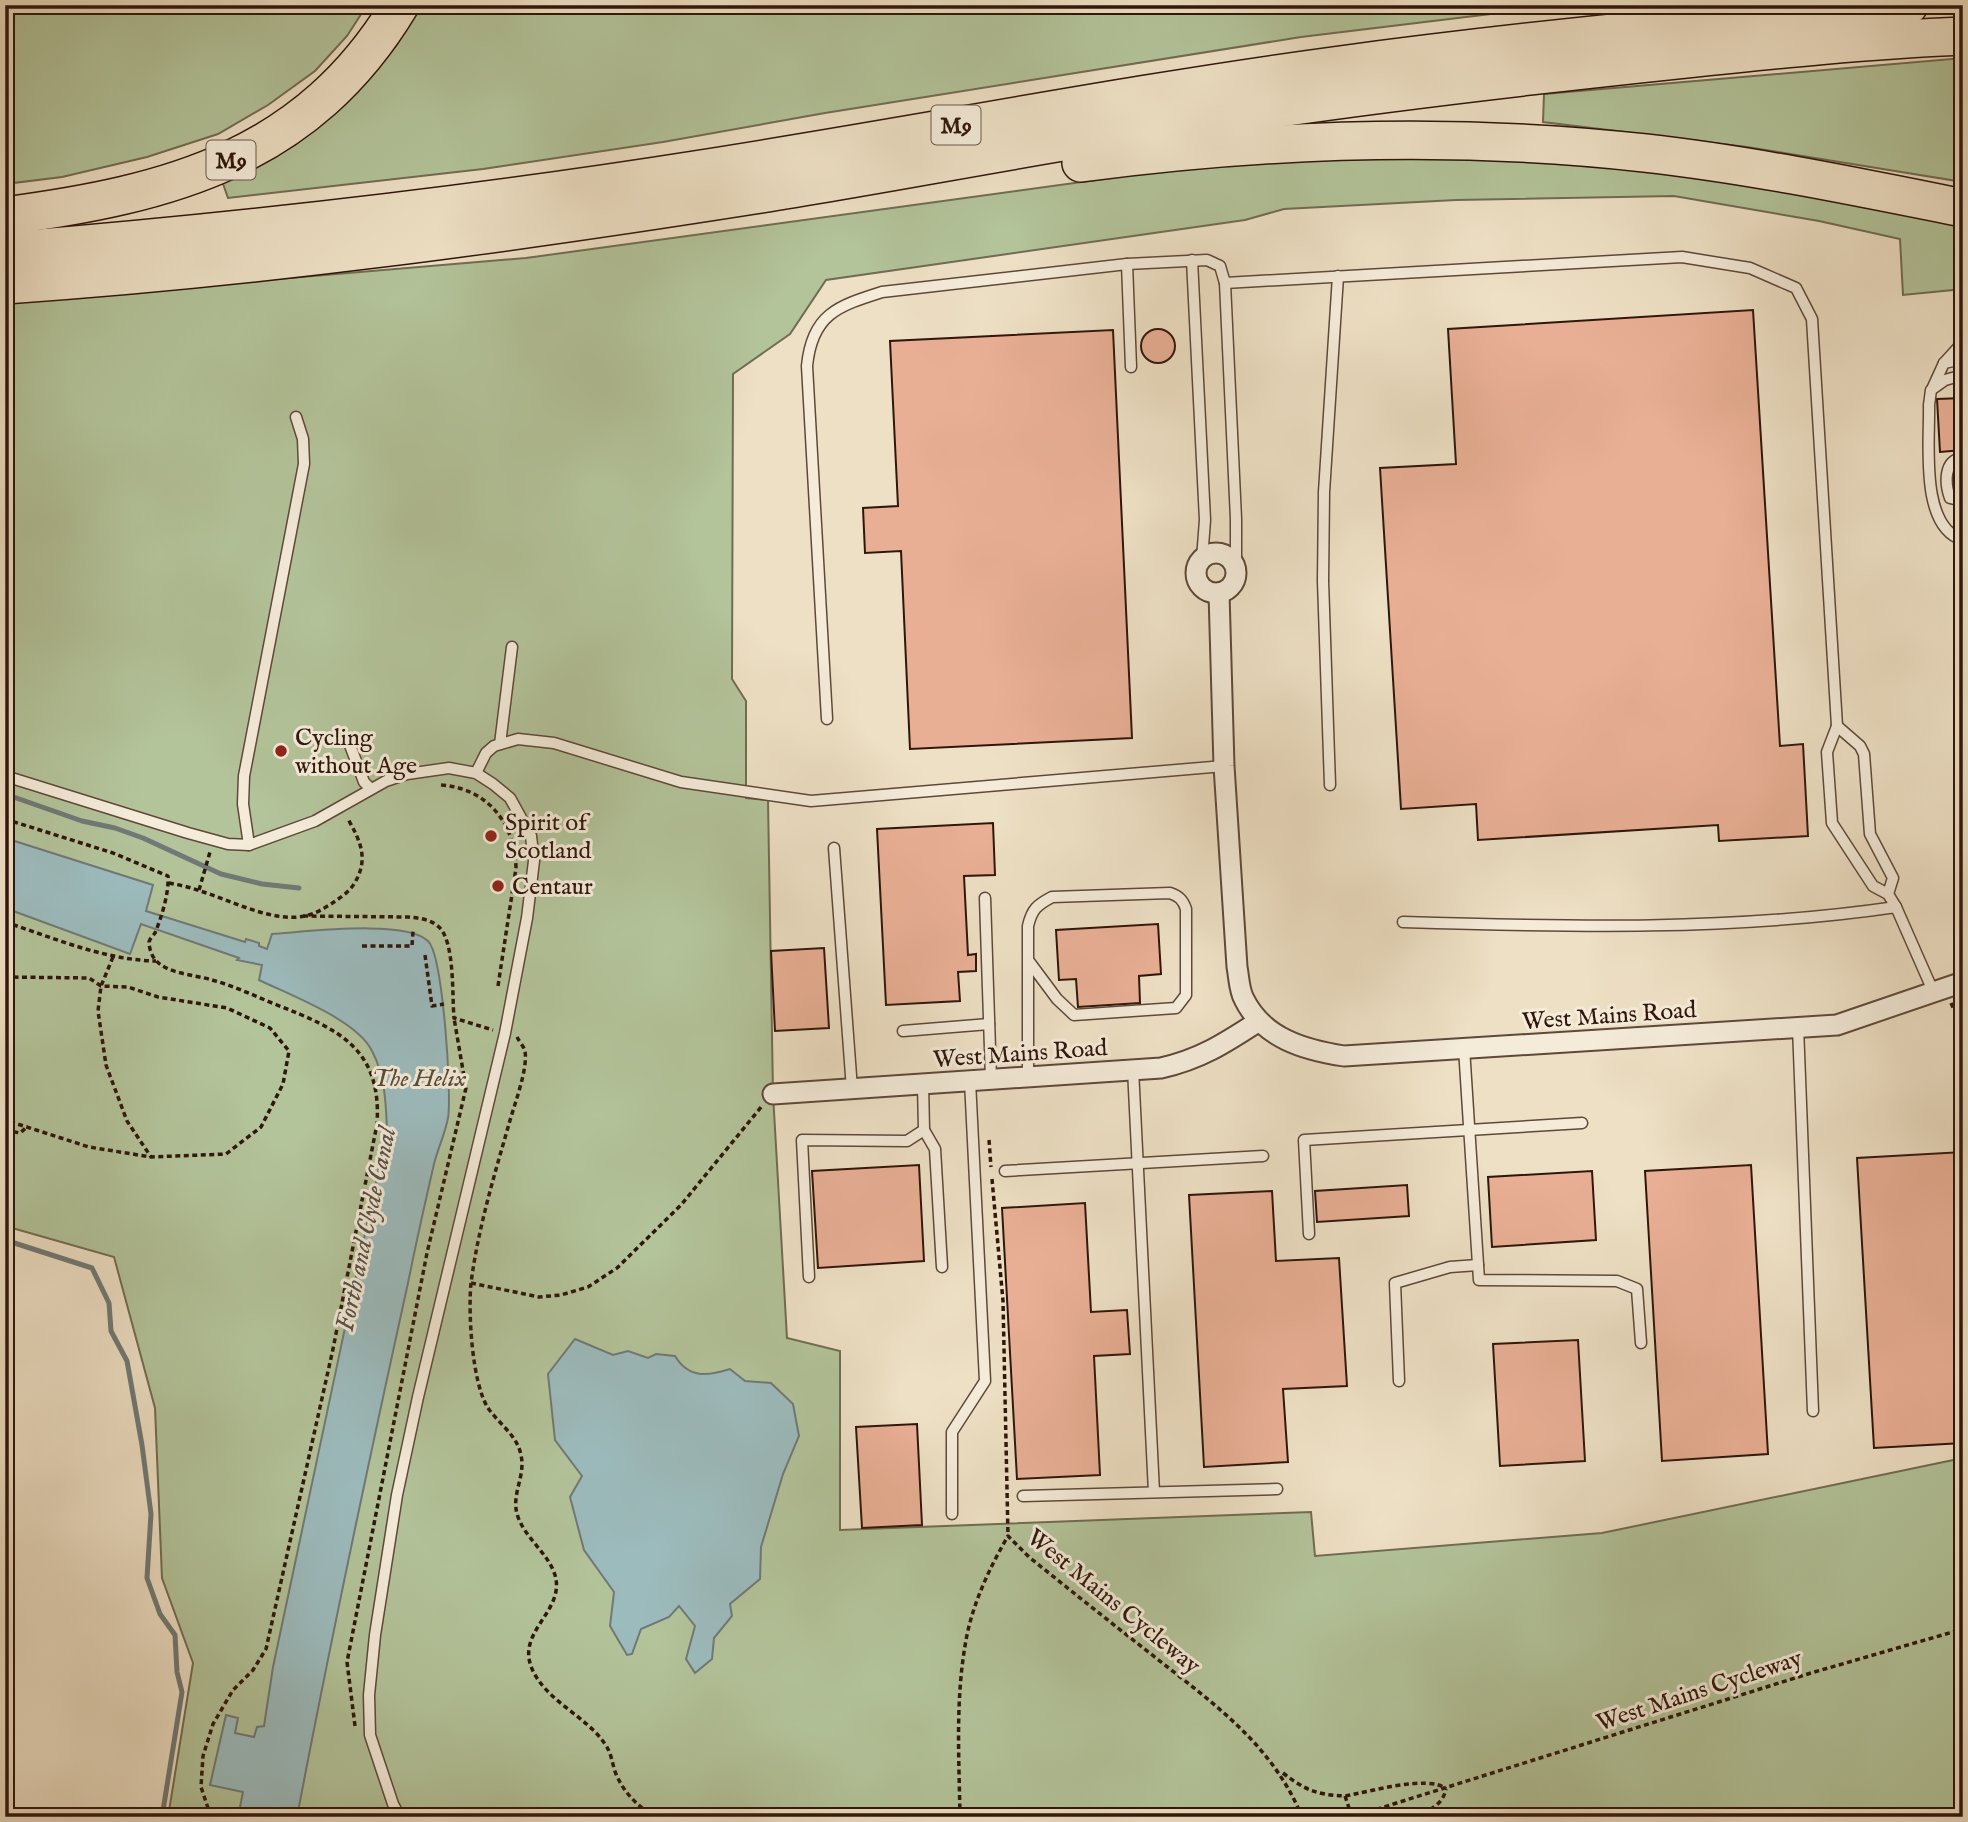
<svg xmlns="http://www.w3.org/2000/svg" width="1968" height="1822" font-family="'IM FELL English',serif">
<rect width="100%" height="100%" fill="#eee0c5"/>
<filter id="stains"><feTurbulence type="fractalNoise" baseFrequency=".00286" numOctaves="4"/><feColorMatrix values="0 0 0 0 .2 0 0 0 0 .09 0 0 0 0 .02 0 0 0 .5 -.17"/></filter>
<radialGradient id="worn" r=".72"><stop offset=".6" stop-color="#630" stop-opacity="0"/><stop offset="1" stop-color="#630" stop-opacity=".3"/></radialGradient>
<g fill="#b3c39a" stroke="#716c52" stroke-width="2">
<polygon points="5,5 367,5 347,36 315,71 268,105 218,134 147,157 62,177 5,184"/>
<polygon points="420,5 1565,5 1301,37 825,113 663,142 483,169 228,198 221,178 338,109 396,46"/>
<polygon points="1963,58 1963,182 1747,147 1543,122 1544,94"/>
<polygon points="1469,153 1648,164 1908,209 1963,229 1963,289 1903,295 1900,239 1819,221 1674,196 1456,200 1284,209 1245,220 826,280 790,334 733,374 732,679 746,701 746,798 768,800 773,1094 787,1338 840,1351 840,1530 1311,1512 1315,1556 1602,1533 1963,1458 1963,1817 168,1817 193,1663 162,1578 155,1408 114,1257 5,1226 5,302 526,258 1213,164"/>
</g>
<g fill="#9cbbbd" stroke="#707976" stroke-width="2">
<path d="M5,838L153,885L146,911L245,942L246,939L259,943V946L267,949L272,934C305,932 406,919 428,941C443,955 452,1095 448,1118C445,1134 438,1148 434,1164C425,1203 416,1243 408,1283C369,1460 331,1638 297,1817H238L243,1792L210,1785L226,1715L238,1718L235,1733L254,1737L257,1727L264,1726L273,1667L387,1130C386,1104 385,1075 372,1051C357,1020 290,995 259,980L262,965L237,960L239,958L141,924L130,954L5,908Z"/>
<path d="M575,1339L613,1355L628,1351L648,1358L656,1354L675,1356C689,1379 708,1376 730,1369L745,1381L771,1383L793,1404L799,1436L783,1474L761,1547L760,1579L730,1604L732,1616L714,1638L712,1659L695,1673L686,1659L695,1626L679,1606L669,1617L641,1629L632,1654L627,1655L610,1626L614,1592L584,1550L570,1497L582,1476L555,1440L548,1374Z"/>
</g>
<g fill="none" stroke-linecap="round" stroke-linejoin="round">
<g stroke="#707976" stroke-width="5">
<polyline points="5,794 82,821 115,828 143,838 221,874 262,884 299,888"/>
<polyline points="5,1240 92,1268 109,1303 111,1331 127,1361 142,1445 151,1514 147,1578 160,1614 175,1635 177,1672 182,1692 162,1817"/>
</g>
</g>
<g fill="#e9af95" stroke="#2f160b" stroke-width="2">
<polygon points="1753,310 1780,746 1803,744 1808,836 1719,841 1718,825 1478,840 1476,804 1401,809 1380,468 1456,464 1448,329"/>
<circle cx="1158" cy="346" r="17"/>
<polygon points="1113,330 1132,738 910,749 901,551 865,553 863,508 898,506 890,341"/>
<polygon points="1963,398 1963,450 1940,452 1937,399"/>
<polygon points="993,823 995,875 964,876 968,955 976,954 976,971 958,972 960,1001 886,1005 877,829"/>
<polygon points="1158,924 1161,974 1139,976 1140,1003 1078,1007 1076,979 1059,980 1056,930"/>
<polygon points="824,948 829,1028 775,1031 771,951"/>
<polygon points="1963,1152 1963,1443 1874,1448 1857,1158"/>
<polygon points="919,1165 924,1261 818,1268 812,1171"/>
<polygon points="1751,1165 1768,1454 1662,1461 1645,1171"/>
<polygon points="1592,1171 1596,1240 1492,1247 1488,1177"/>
<polygon points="1407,1185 1409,1216 1317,1222 1315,1191"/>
<polygon points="1272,1191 1276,1261 1339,1258 1347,1386 1283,1389 1288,1462 1204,1467 1189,1195"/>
<polygon points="1085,1203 1091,1312 1127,1310 1130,1354 1094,1356 1100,1475 1017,1479 1002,1208"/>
<polygon points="1578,1340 1585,1461 1500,1466 1493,1344"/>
<polygon points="917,1424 922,1525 862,1528 856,1427"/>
</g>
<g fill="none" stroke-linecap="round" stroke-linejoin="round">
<defs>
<g id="lane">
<polyline points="1192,260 1205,520 1202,559"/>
<polyline points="1127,264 1131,367"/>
<polyline points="1225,283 1236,519 1236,572"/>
<polyline points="1944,363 1963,359"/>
<path d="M1963,375L1945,380L1931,390L1929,405C1930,441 1919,527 1963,540"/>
<polyline points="1933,387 1944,363 1963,342"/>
<path d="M1963,458C1943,460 1945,484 1950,498L1963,501"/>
<path d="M827,719L807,366C812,314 838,306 882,292L1127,264L1207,260L1220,266L1225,283L1682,257L1750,268L1796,288L1812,319L1837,726"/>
<polyline points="348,740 364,782 371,789"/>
<polyline points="500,744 512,647"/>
<polyline points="476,773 486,753 494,746 518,739 554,743 681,782 811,801 1224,766"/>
<polyline points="5,776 188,833 228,844 249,845 315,821 386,781 407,774 449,768 476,773 493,784 510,798 531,836 534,861 527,918 505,1033 418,1397 397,1495 375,1635 369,1695 370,1735 393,1804 400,1817"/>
<polyline points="1330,785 1323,581 1324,492 1338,276"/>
<polyline points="249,845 243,804 244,776 304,464 303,439 296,417"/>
<polyline points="834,848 852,1089"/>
<polyline points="1888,894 1893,878 1870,834 1864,754 1860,746 1837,726 1827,752 1832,823 1873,886 1888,894 1896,907"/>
<polyline points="985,898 991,1079"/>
<path d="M1403,922C1568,927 1733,931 1896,907L1933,991"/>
<polyline points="1798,1027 1813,1411"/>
<polyline points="903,1031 989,1024"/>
<polyline points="1464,1048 1479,1280 1617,1281 1637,1289 1641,1343"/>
<polyline points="1133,1069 1154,1492"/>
<path d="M1028,1077V926C1032,909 1037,905 1052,897L1170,893C1179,896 1183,900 1186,909V995L1176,1008L1074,1015L1057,999L1028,960"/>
<polyline points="924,1130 935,1149 942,1267"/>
<polyline points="1005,1171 1263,1156"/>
<polyline points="1309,1234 1304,1140 1582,1123"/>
<polyline points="809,1277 802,1140 907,1141 924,1130 923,1084"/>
<polyline points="1399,1381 1395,1283 1450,1267 1478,1265"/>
<polyline points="1023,1496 1277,1489"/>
<polyline points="952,1514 952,1432 985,1381 970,1081"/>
</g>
<g id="street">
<circle cx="1216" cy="573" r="20"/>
<path d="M1219,593L1224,766L1237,967C1239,977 1239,990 1244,999C1263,1038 1304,1050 1344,1056L1837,1025L1963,982"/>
<path d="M773,1094L1161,1068C1201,1059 1225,1043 1259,1021"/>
</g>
<g id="highway">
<path d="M1081,163C1269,138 1457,132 1645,153C1752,165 1858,187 1963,208"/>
<path d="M5,216C171,194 308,158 400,5"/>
<path d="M5,251C236,232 466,206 695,170C908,137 1119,95 1333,66C1524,40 1716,22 1909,5"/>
<path d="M5,285C256,268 506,234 754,195C881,175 1008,150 1135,130C1315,100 1495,79 1676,60C1772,50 1867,40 1963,36"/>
</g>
</defs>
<use href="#lane" stroke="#5f483a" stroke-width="13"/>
<use href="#street" stroke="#5f483a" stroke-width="23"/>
<use href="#highway" stroke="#2f160b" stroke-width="40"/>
<g stroke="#2f160b" stroke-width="3.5" stroke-dasharray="5 3.5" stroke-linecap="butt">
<path d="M441,785C487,788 515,823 516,868L498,986"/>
<path d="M5,819L113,853L168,876C169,893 162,916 155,933C153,936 150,938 149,942C149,945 150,950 151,952C158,974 193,974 212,980C234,986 255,996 277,1005C338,1029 382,1048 377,1124L333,1349L266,1649L253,1670L233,1690L213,1724L203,1756L201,1787L211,1817"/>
<path d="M169,883C179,885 190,887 200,891C231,900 272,923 305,916C315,914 325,908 334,902C341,897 349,892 354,884C369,860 361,842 348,819"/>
<polyline points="199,890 210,852"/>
<path d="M303,916L408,917C419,918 430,919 439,927C455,942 452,996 454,1018L493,1030"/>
<path d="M5,922C54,938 104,960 156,961"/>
<polyline points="362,946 412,946 413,931"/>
<polyline points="425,955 432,1006 444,1004"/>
<polyline points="113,957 101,986 98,1011 106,1065 127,1121 151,1157"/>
<polyline points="5,977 89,978 101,986 128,987 158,997 227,1008 270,1028 289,1051 283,1084 261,1127 226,1154 151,1157 89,1147 5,1120"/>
<polyline points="1951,1003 1963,1030"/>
<path d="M517,1037C519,1041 524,1047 525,1051C528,1070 514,1105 509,1124C494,1176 478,1229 471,1283C468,1313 472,1383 488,1408C499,1424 517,1435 521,1455C526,1477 510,1495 518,1517C526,1539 548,1553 555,1575C566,1613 512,1632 534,1673C550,1703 587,1717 605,1744C612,1754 612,1764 616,1774C624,1793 637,1805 654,1817"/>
<polyline points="5,1130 20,1133 28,1126"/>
<polyline points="989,1140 991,1167"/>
<polyline points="992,1179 1003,1301 1008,1536"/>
<polyline points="471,1283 539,1297 561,1295 588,1287 617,1268 681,1205 762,1106"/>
<polyline points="355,1726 347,1662 427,1253 466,1088 454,1018"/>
<path d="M1283,1773C1305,1790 1317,1795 1345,1796C1369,1792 1429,1774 1446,1789"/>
<polyline points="1345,1796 1352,1817"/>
<path d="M960,1817C959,1756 955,1695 967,1635C974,1601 990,1567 1008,1536L1029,1557C1070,1590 1110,1622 1151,1654C1211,1702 1272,1743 1302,1817"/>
<polyline points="1352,1817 1811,1673 1963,1629"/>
<path d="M1415,1817C1429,1810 1443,1805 1446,1789"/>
</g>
<use href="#lane" stroke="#f4ebd9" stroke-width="10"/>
<use href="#street" stroke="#f4ebd9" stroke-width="19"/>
<use href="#highway" stroke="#eee0c5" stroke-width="37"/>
</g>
<g fill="#8f2418" stroke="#f4ebd9" stroke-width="2.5">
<circle cx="281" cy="751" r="7"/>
<circle cx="491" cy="836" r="7"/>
<circle cx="498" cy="886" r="7"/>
</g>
<g text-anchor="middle" stroke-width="6" stroke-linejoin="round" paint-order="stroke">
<g fill="#f4ebd9" stroke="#6a5649" stroke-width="2">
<rect x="931.5" y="105.5" width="49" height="39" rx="5"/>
<rect x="206.5" y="140.5" width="49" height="39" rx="5"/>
</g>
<g font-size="23" font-weight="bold" fill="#2f160b">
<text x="956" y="133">M9</text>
<text x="231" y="168">M9</text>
</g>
<g font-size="24" fill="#2f160b" stroke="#f4ebd9" text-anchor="start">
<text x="295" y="745">Cycling<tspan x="295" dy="28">without Age</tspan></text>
<text x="505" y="830">Spirit of<tspan x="505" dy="28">Scotland</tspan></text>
<text x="512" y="894">Centaur</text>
</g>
<g font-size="24" fill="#2f160b" stroke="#f4ebd9">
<text transform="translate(1609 1015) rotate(-4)" y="8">West Mains Road</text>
<text transform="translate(1020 1053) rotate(-4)" y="8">West Mains Road</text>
<text transform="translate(1114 1601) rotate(39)" y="8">West Mains Cycleway</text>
<text transform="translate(1699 1690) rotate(-18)" y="8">West Mains Cycleway</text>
</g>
<g font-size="24" font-style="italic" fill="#574a36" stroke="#f4ebd9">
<text x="419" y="1086">The Helix</text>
</g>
<g font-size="26" font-style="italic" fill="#555049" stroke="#f4ebd9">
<text transform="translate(365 1229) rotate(-78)" y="9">Forth and Clyde Canal</text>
</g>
</g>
<rect width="1968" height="1822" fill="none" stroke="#eee0c5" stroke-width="28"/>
<rect x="7" y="7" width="1954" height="1808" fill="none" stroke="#2f160b" stroke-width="3.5"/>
<rect x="14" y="14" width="1940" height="1794" fill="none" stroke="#2f160b" stroke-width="2"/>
<rect width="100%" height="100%" filter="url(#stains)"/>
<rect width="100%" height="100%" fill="url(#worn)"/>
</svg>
